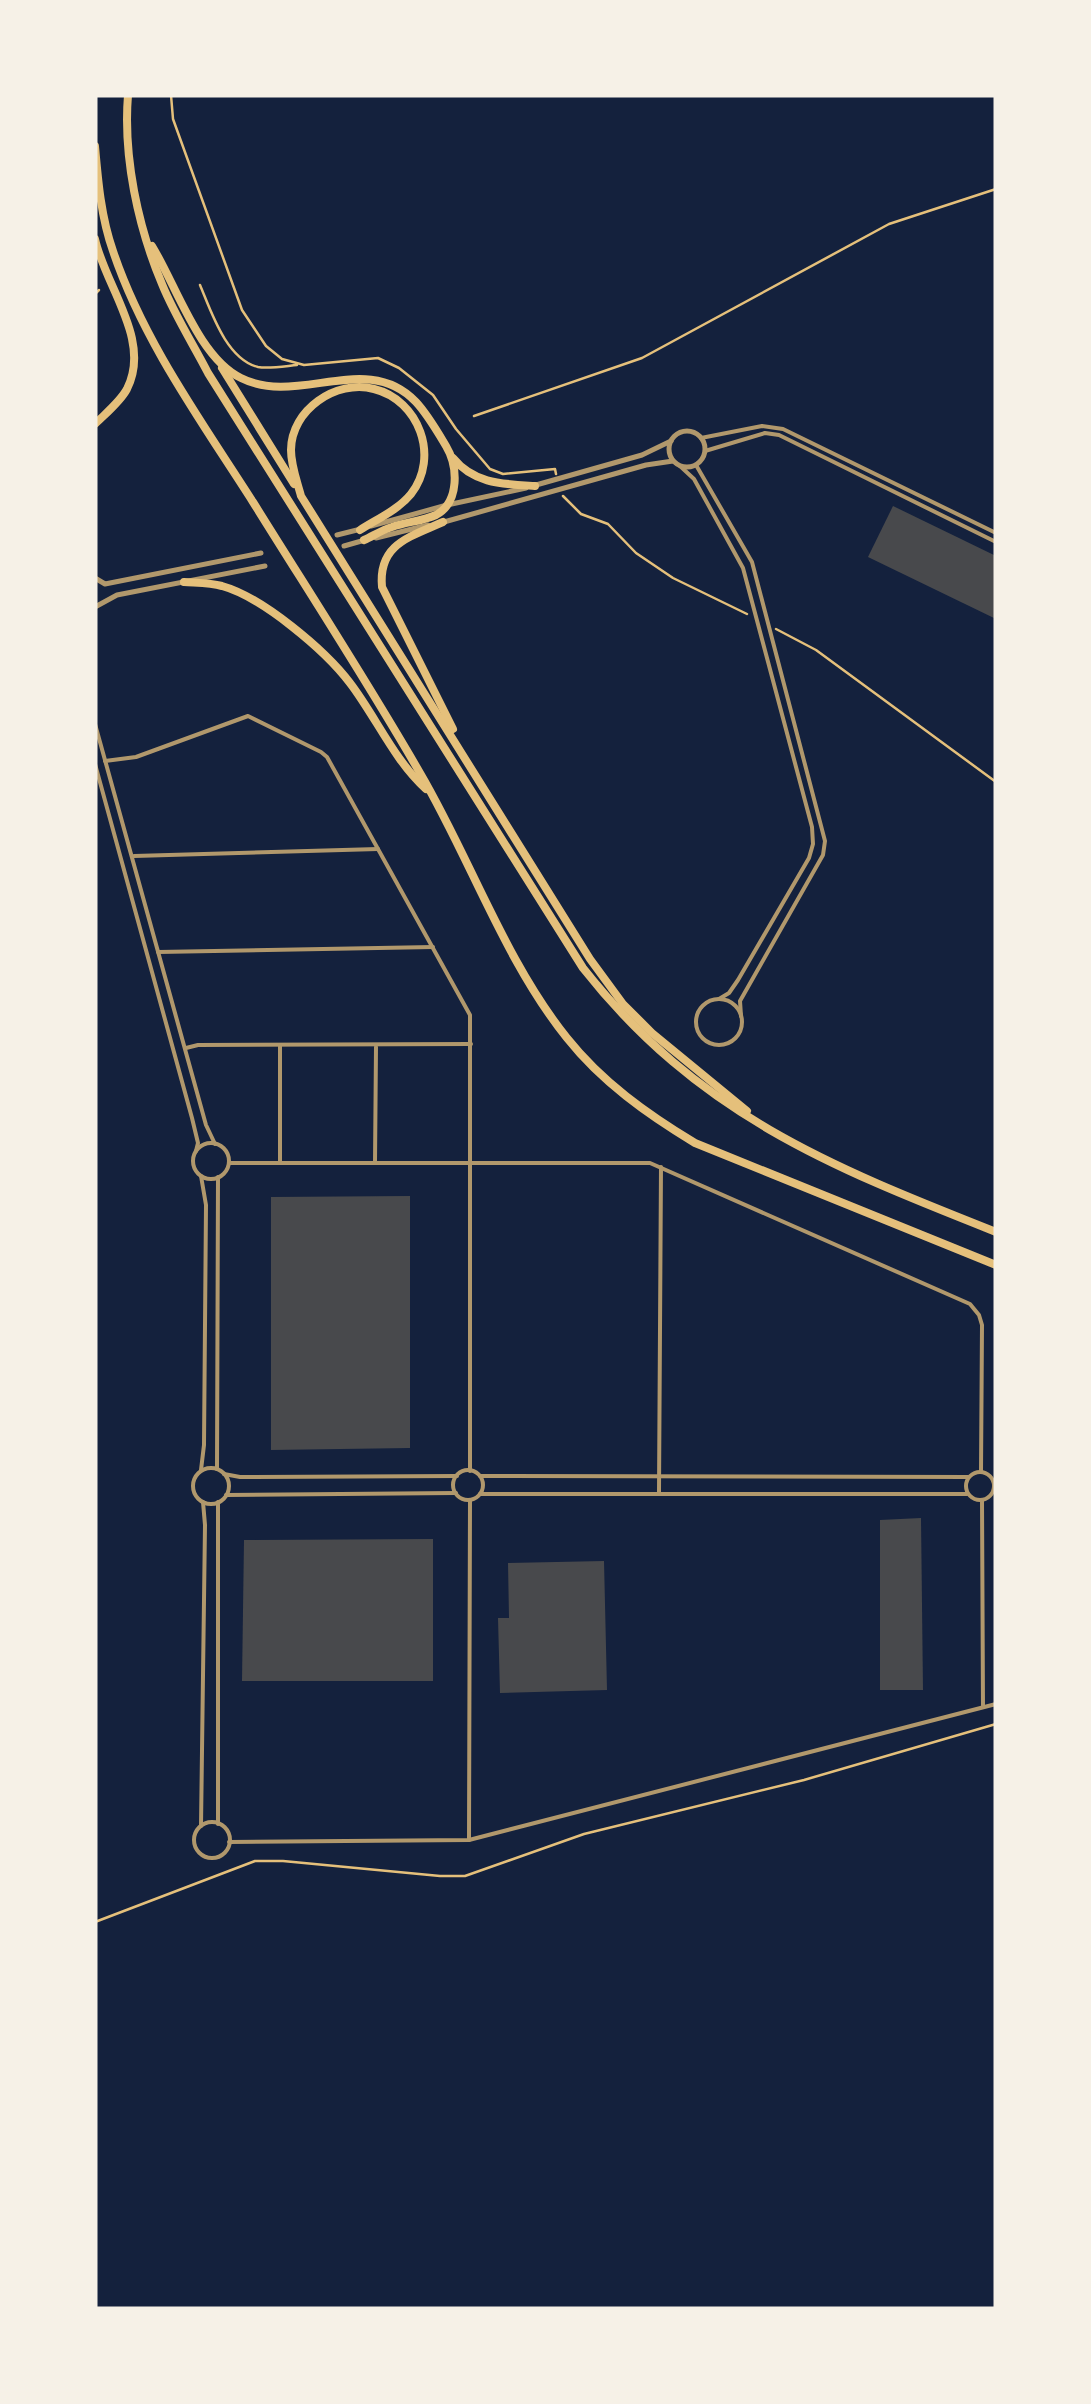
<svg xmlns="http://www.w3.org/2000/svg" width="1091" height="2404" font-family="'Titillium Web',sans-serif">
<rect width="100%" height="100%" fill="#14213d"/>
<g fill="#48494c">
<polygon points="893,506 996,556 996,619 868,557"/>
<polygon points="410,1196 410,1448 271,1450 271,1197"/>
<polygon points="921,1518 923,1690 880,1690 880,1520"/>
<polygon points="433,1539 433,1681 242,1681 244,1540"/>
<polygon points="604,1561 607,1690 500,1693 498,1618 509,1618 508,1563"/>
</g>
<g fill="none" stroke-linecap="round" stroke-linejoin="round">
<g stroke="#e5c07b" stroke-width="2.5">
<polyline points="171,95 173,119 242,310 266,346 282,359 304,365 378,358 399,368 433,395 456,429 490,469 503,474 555,469 556,474"/>
<path d="M200,285C211,311 226,359 258,367C269,369 286,366 297,365"/>
<polyline points="95,294 99,290"/>
<polyline points="474,416 642,358 889,224 996,189"/>
<polyline points="563,496 581,514 608,524 636,553 673,578 747,614"/>
<polyline points="776,629 816,650 996,782"/>
<polyline points="95,1922 255,1861 283,1861 440,1876 465,1876 584,1834 804,1780 996,1724"/>
</g>
<g stroke="#b1986c" stroke-width="4">
<polyline points="701,438 762,426 783,429 996,533"/>
<polyline points="705,451 765,433 779,435 996,542"/>
<polyline points="696,465 752,562 825,841 823,855 740,1001 741,1016"/>
<polyline points="680,466 694,479 743,568 812,827 813,844 809,858 738,980 729,993 719,999"/>
<polyline points="95,724 206,1125 215,1144"/>
<polyline points="105,761 136,757 248,716 321,752 327,757 470,1015 470,1471"/>
<polyline points="95,764 192,1118 198,1143 196,1151"/>
<polyline points="134,856 378,849"/>
<polyline points="158,952 433,947"/>
<circle cx="719" cy="1022" r="23"/>
<polyline points="280,1045 280,1162"/>
<polyline points="186,1048 198,1045 471,1044"/>
<circle cx="211" cy="1161" r="18"/>
<polyline points="375,1162 376,1047"/>
<polyline points="229,1163 650,1163 970,1304 979,1315 982,1325 981,1472"/>
<circle cx="211" cy="1486" r="18"/>
<polyline points="217,1469 218,1177"/>
<polyline points="201,1470 204,1445 206,1205 201,1176"/>
<circle cx="468" cy="1485" r="15"/>
<circle cx="980" cy="1486" r="14"/>
<polyline points="224,1474 240,1477 457,1476"/>
<polyline points="480,1476 968,1477"/>
<polyline points="659,1492 661,1167"/>
<polyline points="480,1494 967,1494"/>
<polyline points="226,1495 456,1493"/>
<polyline points="982,1500 983,1707"/>
<polyline points="218,1502 218,1824"/>
<circle cx="212" cy="1840" r="18"/>
<polyline points="201,1826 205,1525 203,1502"/>
<polyline points="469,1840 470,1500"/>
<polyline points="229,1842 469,1840 996,1704"/>
</g>
<g stroke="#b1986c" stroke-width="5">
<circle cx="687" cy="449" r="18"/>
<polyline points="536,485 642,455 671,441"/>
<polyline points="444,522 646,465 673,461"/>
<polyline points="371,526 447,505 526,488"/>
<polyline points="337,535 361,529"/>
<polyline points="376,538 428,525"/>
<polyline points="344,546 365,540"/>
<polyline points="95,578 105,584 261,553"/>
<polyline points="95,607 117,595 265,566"/>
</g>
<g stroke="#e5c07b" stroke-width="8">
<path d="M128,95C123,157 138,227 162,284C174,314 193,344 208,373L583,968C698,1114 829,1166 996,1232"/>
<path d="M95,146C98,181 101,217 113,251C143,341 202,422 253,502C309,592 367,681 420,773C470,858 505,961 567,1038C602,1082 647,1114 695,1143L996,1265"/>
<path d="M95,239C105,286 152,340 127,389C120,402 106,413 95,424"/>
<path d="M152,246C176,285 199,358 241,378C298,407 367,350 416,402C428,415 437,431 446,446C458,466 460,502 436,515C423,521 406,522 392,527C382,530 373,536 364,540"/>
<polyline points="222,368 294,484"/>
<path d="M453,458C474,484 503,484 535,486"/>
<path d="M443,522C410,537 378,544 382,587L453,729"/>
<path d="M360,530C377,519 398,510 411,494C440,457 419,400 374,389C336,379 291,410 291,450C291,466 297,481 301,496L590,959L623,1004L652,1033L747,1111"/>
<path d="M184,582C197,583 210,583 222,586C262,597 325,650 350,683C376,717 394,760 426,789"/>
</g>
</g>
<rect width="1091" height="2404" fill="none" stroke="#f6f1e7" stroke-width="195"/>
</svg>
